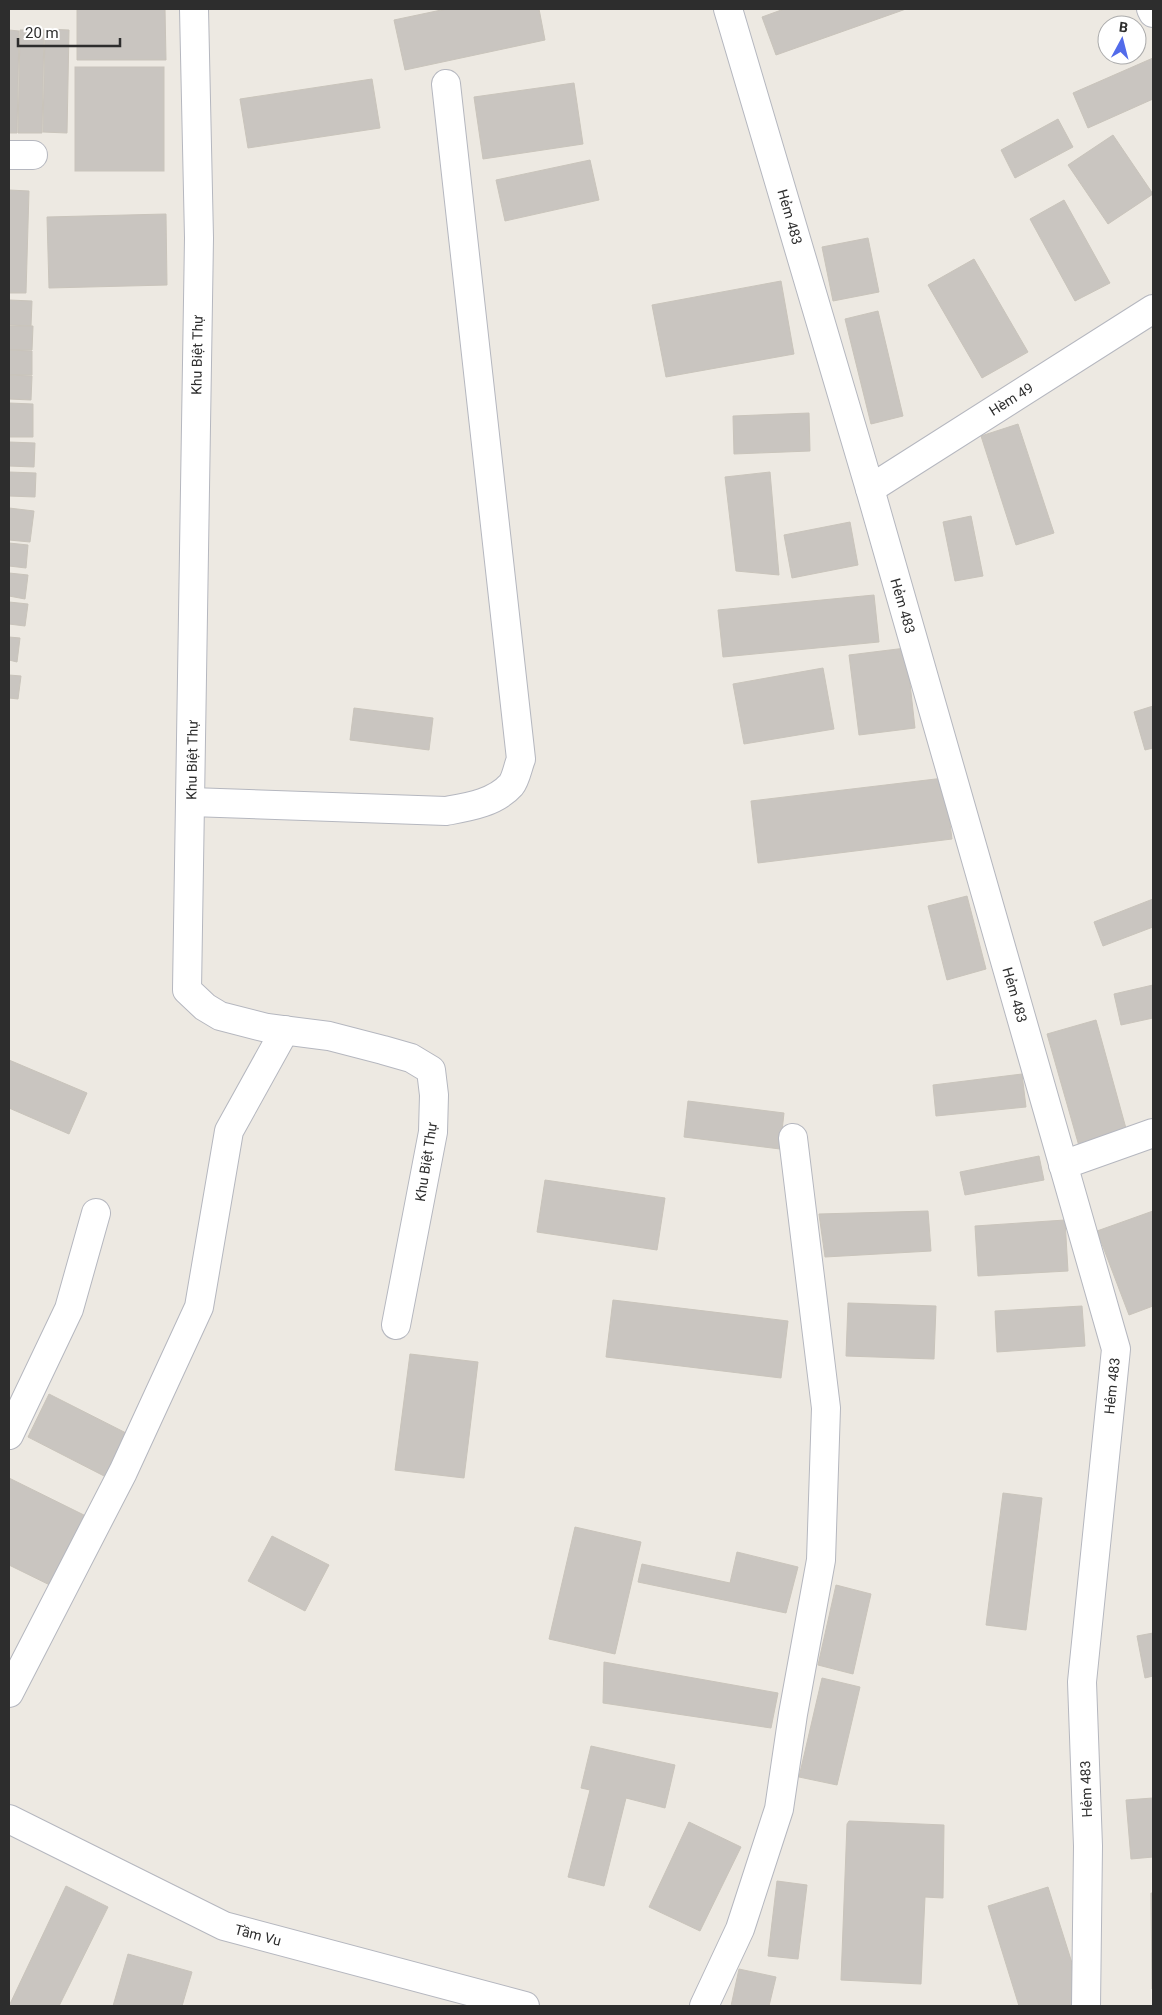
<svg xmlns="http://www.w3.org/2000/svg" width="1162" height="2015" font-family="Roboto,sans-serif">
<rect width="100%" height="100%" fill="#ede9e2"/>
<g fill="#c9c5c0" stroke="#c9c4bb">
<polygon points="77,9 165,9 166,60 77,60"/>
<polygon points="446,9 539,9 545,40 405,70 394,20"/>
<polygon points="784,9 906,9 776,55 762,17"/>
<polygon points="45,29 69,30 67,133 43,132"/>
<polygon points="9,30 19,31 17,133 9,133"/>
<polygon points="20,30 44,30 42,133 18,133"/>
<polygon points="1153,58 1153,99 1088,128 1073,93"/>
<rect x="75" y="67" width="89" height="104"/>
<polygon points="372,79 380,128 248,148 240,99"/>
<polygon points="574,83 583,144 483,159 474,97"/>
<polygon points="1058,119 1073,147 1015,178 1001,150"/>
<polygon points="1113,135 1153,194 1108,224 1068,165"/>
<polygon points="590,160 599,200 505,221 496,180"/>
<polygon points="9,190 29,191 26,293 9,293"/>
<polygon points="1064,200 1110,283 1075,301 1030,219"/>
<polygon points="166,214 167,285 49,288 47,217"/>
<polygon points="868,238 879,292 833,301 822,247"/>
<polygon points="974,259 1028,352 982,378 928,285"/>
<polygon points="781,281 794,354 666,377 652,305"/>
<polygon points="9,300 32,301 31,326 9,325"/>
<polygon points="878,311 903,416 871,424 845,319"/>
<polygon points="9,326 33,326 32,350 9,350"/>
<polygon points="9,350 32,351 32,375 9,375"/>
<polygon points="9,375 32,376 31,400 9,399"/>
<polygon points="9,403 33,404 33,437 9,437"/>
<polygon points="809,413 810,451 734,454 733,416"/>
<polygon points="1018,424 1054,533 1016,545 981,436"/>
<polygon points="9,442 35,443 34,467 9,466"/>
<polygon points="9,472 36,473 35,497 9,496"/>
<polygon points="770,472 779,575 736,571 725,477"/>
<polygon points="9,508 34,511 30,542 9,540"/>
<polygon points="971,516 983,576 955,581 943,522"/>
<polygon points="850,522 858,565 792,578 784,535"/>
<polygon points="9,543 28,545 26,568 9,566"/>
<polygon points="9,573 28,575 25,599 9,596"/>
<polygon points="874,595 879,642 723,657 718,610"/>
<polygon points="9,602 28,604 25,626 9,624"/>
<polygon points="9,637 20,638 17,662 9,660"/>
<polygon points="906,648 915,728 859,735 849,655"/>
<polygon points="823,668 834,729 744,744 733,684"/>
<polygon points="9,675 21,676 18,699 9,698"/>
<polygon points="1153,706 1153,748 1145,750 1134,712"/>
<polygon points="354,708 433,718 429,750 350,740"/>
<polygon points="944,778 952,839 758,863 751,801"/>
<polygon points="967,896 986,969 947,980 928,906"/>
<polygon points="1153,899 1153,927 1103,946 1094,922"/>
<polygon points="1153,985 1153,1018 1121,1025 1114,994"/>
<polygon points="1096,1020 1127,1132 1079,1146 1047,1034"/>
<polygon points="9,1060 87,1093 69,1134 9,1108"/>
<polygon points="1022,1074 1026,1107 936,1116 933,1085"/>
<polygon points="688,1101 784,1113 780,1149 684,1137"/>
<polygon points="1039,1156 1044,1180 965,1195 960,1172"/>
<polygon points="545,1180 665,1198 657,1250 537,1232"/>
<polygon points="928,1211 931,1251 825,1257 819,1214"/>
<polygon points="1153,1211 1153,1306 1129,1315 1097,1231"/>
<polygon points="1065,1220 1068,1271 978,1276 975,1226"/>
<polygon points="613,1300 788,1321 781,1378 606,1357"/>
<polygon points="848,1303 936,1306 934,1359 846,1356"/>
<polygon points="1082,1306 1085,1346 997,1352 995,1311"/>
<polygon points="410,1354 478,1362 464,1478 395,1470"/>
<polygon points="49,1394 130,1435 108,1478 28,1437"/>
<polygon points="9,1478 96,1521 62,1591 9,1565"/>
<polygon points="1003,1493 1042,1498 1026,1630 986,1625"/>
<polygon points="575,1527 641,1542 615,1654 549,1639"/>
<polygon points="272,1536 329,1565 305,1611 248,1581"/>
<polygon points="737,1552 798,1567 786,1613 638,1582 642,1564 730,1583"/>
<polygon points="836,1585 871,1594 853,1674 818,1665"/>
<polygon points="1153,1633 1153,1676 1145,1678 1137,1636"/>
<polygon points="604,1662 778,1693 771,1728 603,1703"/>
<polygon points="822,1678 860,1687 837,1785 799,1777"/>
<polygon points="591,1746 675,1765 665,1808 626,1798 604,1886 568,1877 590,1790 581,1788"/>
<polygon points="1153,1798 1153,1857 1131,1859 1126,1800"/>
<polygon points="849,1821 944,1825 943,1898 925,1897 921,1984 841,1980 847,1824"/>
<polygon points="689,1822 741,1847 700,1931 649,1907"/>
<polygon points="777,1881 807,1885 798,1959 768,1956"/>
<polygon points="66,1886 108,1907 59,2006 9,2006"/>
<polygon points="1048,1887 1084,2001 1067,2006 1019,2006 988,1906"/>
<polygon points="1151,1893 1153,1893 1153,1989 1152,1989"/>
<polygon points="128,1954 192,1972 182,2006 113,2006"/>
<polygon points="739,1969 776,1977 769,2006 731,2006"/>
</g>
<g fill="none" stroke-linecap="round" stroke-linejoin="round">
<defs>
<g id="street">
<polyline points="194,9 199,238 187,990 205,1007 220,1016 267,1028 329,1036 383,1050 411,1058 431,1070 434,1095 433,1132 396,1325"/>
<polyline points="728,9 870,489 1116,1349 1082,1682 1088,1846 1086,2006"/>
<polyline points="1151,9 1153,13"/>
<polyline points="9,155 33,155"/>
<polyline points="870,489 1153,309"/>
<path d="M191,802L446,811C468,807 495,803 511,785C516,779 518,766 521,759L446,84"/>
<polyline points="1063,1165 1153,1133"/>
<polyline points="9,1435 69,1309 96,1213"/>
<polyline points="9,1693 123,1472 199,1307 229,1131 285,1030"/>
<polyline points="704,2006 740,1929 779,1809 793,1714 821,1560 826,1408 793,1138"/>
</g>
<polyline id="secondary" points="9,1819 224,1926 525,2006"/>
</defs>
<use href="#street" stroke="#b5b7bf" stroke-width="30"/>
<use href="#secondary" stroke="#b5b7bf" stroke-width="30"/>
<use href="#street" stroke="#fff" stroke-width="28"/>
<use href="#secondary" stroke="#fff" stroke-width="28"/>
</g>
<g text-anchor="middle" stroke-width="4" stroke-linejoin="round" paint-order="stroke">
<g font-size="14" fill="#2d2d2d" stroke="#fff">
<text transform="translate(790 217) rotate(74)" y="5">Hẻm 483</text>
<text transform="translate(197 355) rotate(-89)" y="5">Khu Biệt Thự</text>
<text transform="translate(1011 399) rotate(-32)" y="5">Hèm 49</text>
<text transform="translate(903 606) rotate(74)" y="5">Hẻm 483</text>
<text transform="translate(192 760) rotate(-89)" y="5">Khu Biệt Thự</text>
<text transform="translate(1015 995) rotate(74)" y="5">Hẻm 483</text>
<text transform="translate(426 1162) rotate(-81)" y="5">Khu Biệt Thự</text>
<text transform="translate(1112 1386) rotate(-84)" y="5">Hẻm 483</text>
<text transform="translate(1086 1789) rotate(-92)" y="5">Hẻm 483</text>
<text transform="translate(258 1935) rotate(15)" y="5">Tầm Vu</text>
</g>
</g>
<rect width="1162" height="2015" fill="none" stroke="#2d2d2d" stroke-width="20"/>
<g transform="translate(1122 40) rotate(7)"><circle r="24" fill="#ffffff" stroke="#ababab"/>
<path d="M0-4L9 19L0 12L-9 19Z" fill="#526bea"/>
<text y="-8" font-size="14" font-weight="bold" text-anchor="middle" fill="#2d2d2d">B</text>
</g>
<path d="M18 38v8h102v-8" fill="none" stroke="#2d2d2d" stroke-width="2.5"/>
<text x="25" y="38" font-size="15" fill="#2d2d2d" stroke="#ffffff" stroke-width="4" paint-order="stroke">20 m</text>
</svg>
